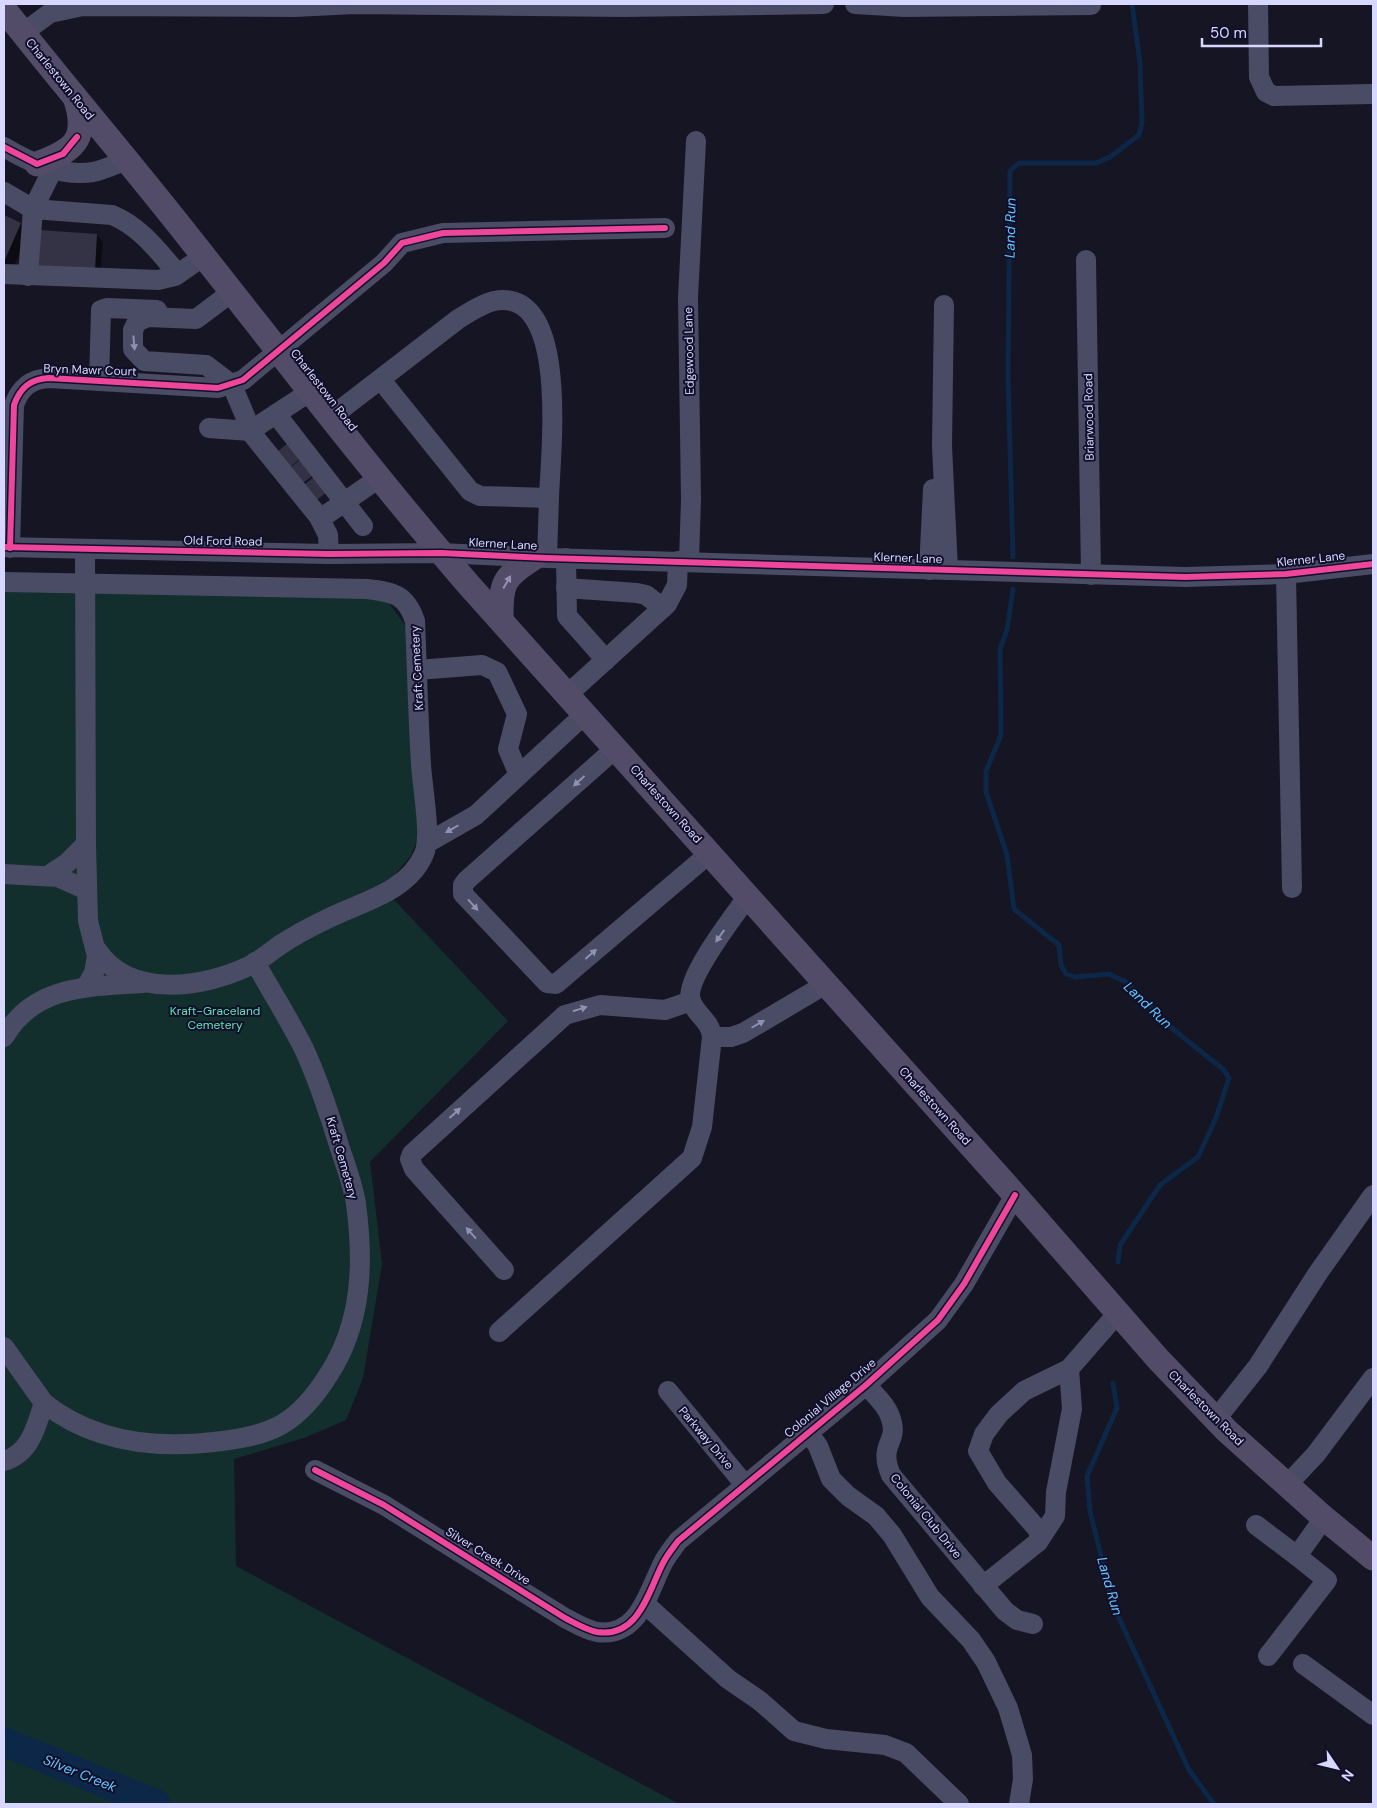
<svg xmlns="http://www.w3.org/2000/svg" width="1377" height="1808" font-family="'DM Sans',sans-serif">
<rect width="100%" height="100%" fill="#161523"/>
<polygon fill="#132f2d" points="4,585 376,593 388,602 409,630 419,837 410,857 383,888 508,1021 370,1162 382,1264 363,1378 346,1420 304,1438 234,1459 236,1566 679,1804 4,1804"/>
<g fill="#0007">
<polygon points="4,216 20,224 29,232 10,275 4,272"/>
<polygon points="97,235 103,242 100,276 44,272"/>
</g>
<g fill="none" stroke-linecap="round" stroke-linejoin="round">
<g stroke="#0c2748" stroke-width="5">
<polyline points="1013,557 1008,377 1010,171 1019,163 1096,163 1110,157 1139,135 1142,123 1140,63 1132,4"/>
<polyline points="1013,589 1007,630 1000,649 1001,735 986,771 986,792 1007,855 1014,909 1059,945 1061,965 1066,974 1075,977 1109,974 1126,982 1174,1030 1224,1070 1229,1078 1216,1118 1198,1157 1160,1185 1120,1245 1118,1262"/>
<polyline points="1113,1383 1117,1408 1087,1476 1090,1511 1113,1605 1189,1770 1214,1804"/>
</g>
<polyline stroke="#0c2748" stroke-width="29" points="4,1742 156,1804"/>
</g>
<g fill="#343345">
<polygon points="4,215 21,223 4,262"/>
<polygon points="39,230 97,234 95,271 37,266"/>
</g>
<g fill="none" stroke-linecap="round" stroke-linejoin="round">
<g stroke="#333244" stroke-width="20" stroke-dasharray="20 10" stroke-linecap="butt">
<polyline points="284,459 299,447"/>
<polyline points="297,475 312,463"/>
<polyline points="311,492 325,481"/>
</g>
<g stroke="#4a4b64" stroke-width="20">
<polyline points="855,4 905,7 1091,5"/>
<polyline points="1258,4 1259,77 1266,92 1274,96 1373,94"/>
<polyline points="23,33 50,13 83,6 294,7 355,4 623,7 824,4"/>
<path d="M4,147C31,163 61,177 93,172C104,170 116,164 127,160"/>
<path d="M4,192L33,209L112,215C141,227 158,251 178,274"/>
<polyline points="1086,260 1091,575"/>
<polyline points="4,274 158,280 175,276 204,256"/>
<polyline points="28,276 33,209 53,169"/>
<polyline points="232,292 196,319 148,317 137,322 133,330 133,349 144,361 206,365 232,385 253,435 319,517 328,535 329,554"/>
<polyline points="944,305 942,446 948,570"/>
<polyline points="99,381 101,310 107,308 157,310"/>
<polyline points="276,414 363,526"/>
<path d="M331,417L457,320C468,313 481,304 494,301C571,286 550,457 549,498L480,496L470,491L381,380"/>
<polyline points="209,428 250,431 311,391"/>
<polyline points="320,519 379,478"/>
<polyline points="4,547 329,554 441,553 547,558 1185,577 1286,574 1373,564"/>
<path d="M10,548L14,405C20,388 30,379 49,378L218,388L243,380L384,263L402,243L443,233L665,228"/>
<polyline points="547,558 549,498"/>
<polyline points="566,558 567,616 606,660"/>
<polyline points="689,561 691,499 688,298 696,141"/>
<polyline points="929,570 933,489"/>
<polyline points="1286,574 1292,888"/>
<path d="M4,582L367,589C393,592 406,594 415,621C417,668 418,716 421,764C422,786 432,836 424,854C407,894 358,902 323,921C308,928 294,936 280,945C270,952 260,961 249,966C203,988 129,999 97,950"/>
<polyline points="566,588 637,593 646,595 663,608"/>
<polyline points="417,670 482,665 497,672 517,714 508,749 519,775"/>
<polyline points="567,695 667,604 677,585 678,561"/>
<polyline points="616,748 467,880 463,885 463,894 547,983 556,984 710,853"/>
<polyline points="427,843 476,815 585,714"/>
<polyline points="4,874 58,877 87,890"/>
<polyline points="49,875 67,863 86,844 85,549"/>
<polyline points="86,987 94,973 97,956 88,921 86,844"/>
<path d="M4,1037C35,984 89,987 143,983"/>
<polyline points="712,1037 731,1037 743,1033 826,984"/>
<polyline points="504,1270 414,1169 410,1159 412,1154 565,1015 600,1005 665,1010 691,1001"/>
<path d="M499,1332L692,1158L702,1127L712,1037C711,1021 696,1015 691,1001C683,980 735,915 748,896"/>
<path d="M4,1347L44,1403C36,1426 31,1453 4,1461"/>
<path d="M866,1385C876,1396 889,1407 892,1423C897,1443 878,1445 891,1475L1005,1611L1017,1620L1033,1624"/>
<polyline points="668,1391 745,1485"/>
<path d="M44,1403C93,1442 153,1449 214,1442C272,1436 298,1424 329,1374C362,1323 364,1263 356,1204C353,1183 344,1162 338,1142C328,1110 318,1079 304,1049C289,1019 271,991 255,962"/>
<polyline points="1216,1419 1258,1366 1318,1273 1373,1195"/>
<polyline points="808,1432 818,1446 831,1479 848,1496 876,1516 892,1535 930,1597 971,1640 986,1662 1008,1708 1022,1755 1023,1779 1019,1804"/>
<path d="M315,1470L384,1505L565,1618C575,1623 586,1630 597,1632C639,1638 648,1592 663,1563C667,1555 673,1548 678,1541L866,1385L938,1320L964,1284L1015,1195"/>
<polyline points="1287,1485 1316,1454 1373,1378"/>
<polyline points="1256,1525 1297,1556"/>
<polyline points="1038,1542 1055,1516 1056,1492 1072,1409 1069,1369"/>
<polyline points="983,1586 1038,1542 1040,1532 997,1483 978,1451 984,1434 999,1414 1024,1391 1069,1369 1117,1314"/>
<polyline points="645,1604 728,1679 760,1701 794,1731 826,1739 885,1745 906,1753 959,1804"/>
<polyline points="1268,1656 1327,1580 1297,1556 1324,1518"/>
<polyline points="1303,1664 1373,1715"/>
</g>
<g stroke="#524c69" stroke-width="25">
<path d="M4,9C65,87 130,162 191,240C283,356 372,473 468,584L1015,1195L1158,1359L1227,1431L1324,1518L1373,1558"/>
<path d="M37,164C72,151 89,141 76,100"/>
<path d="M501,619C501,581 503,578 535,557"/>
</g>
<defs>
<g id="cycleway">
<polyline points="4,147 37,164 63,154 77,137"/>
<polyline points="4,547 329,554 441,553 547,558 1185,577 1286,574 1373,564"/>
<path d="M10,548L14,405C20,388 30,379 49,378L218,388L243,380L384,263L402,243L443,233L665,228"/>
<path d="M315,1470L384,1505L565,1618C575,1623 586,1630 597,1632C639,1638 648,1592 663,1563C667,1555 673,1548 678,1541L866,1385L938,1320L964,1284L1015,1195"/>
</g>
</defs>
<use href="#cycleway" stroke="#110f29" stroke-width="9"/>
<use href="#cycleway" stroke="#ed469a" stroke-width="6"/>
</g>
<defs><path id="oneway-solid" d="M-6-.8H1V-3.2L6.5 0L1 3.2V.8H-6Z" transform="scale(1.25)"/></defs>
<g fill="#9091b2">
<use href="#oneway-solid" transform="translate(134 343) rotate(85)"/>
<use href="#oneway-solid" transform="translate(579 781) rotate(138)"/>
<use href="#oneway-solid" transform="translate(452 829) rotate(150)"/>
<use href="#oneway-solid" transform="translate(473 905) rotate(48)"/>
<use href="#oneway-solid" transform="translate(720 936) rotate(125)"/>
<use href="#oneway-solid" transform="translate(591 954) rotate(-41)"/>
<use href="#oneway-solid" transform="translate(580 1009) rotate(-17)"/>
<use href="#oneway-solid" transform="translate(758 1024) rotate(-30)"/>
<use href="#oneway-solid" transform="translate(455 1113) rotate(-42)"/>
<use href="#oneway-solid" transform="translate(471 1233) rotate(-132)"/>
</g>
<use fill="#9492b4" href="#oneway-solid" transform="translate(507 582) rotate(-60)"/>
<g text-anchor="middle" stroke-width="4" stroke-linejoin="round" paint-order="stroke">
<g font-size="12" fill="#d7d7ff" stroke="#110f29">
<text transform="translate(60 79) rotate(51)" y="4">Charlestown Road</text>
<text transform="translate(689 351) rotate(-91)" y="4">Edgewood Lane</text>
<text transform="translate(90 370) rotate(2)" y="4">Bryn Mawr Court</text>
<text transform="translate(324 390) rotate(52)" y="4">Charlestown Road</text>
<text transform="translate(1089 417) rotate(-91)" y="4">Briarwood Road</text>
<text transform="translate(223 541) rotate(1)" y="4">Old Ford Road</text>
<text transform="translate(503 544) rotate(3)" y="4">Klerner Lane</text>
<text transform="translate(908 558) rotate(2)" y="4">Klerner Lane</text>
<text transform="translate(1311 559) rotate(-6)" y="4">Klerner Lane</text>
<text transform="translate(417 668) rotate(-93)" y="4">Kraft Cemetery</text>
<text transform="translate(666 804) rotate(48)" y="4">Charlestown Road</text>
<text transform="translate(935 1106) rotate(48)" y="4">Charlestown Road</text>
<text transform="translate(342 1158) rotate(74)" y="4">Kraft Cemetery</text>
<text transform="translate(830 1398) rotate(-40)" y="4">Colonial Village Drive</text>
<text transform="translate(1206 1408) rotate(45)" y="4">Charlestown Road</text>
<text transform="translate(706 1438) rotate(50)" y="4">Parkway Drive</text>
<text transform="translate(926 1516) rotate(51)" y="4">Colonial Club Drive</text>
<text transform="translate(488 1556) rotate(32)" y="4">Silver Creek Drive</text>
</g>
<g font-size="12" fill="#5ee4b6" stroke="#110f29">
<text x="215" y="1015">Kraft-Graceland<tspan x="215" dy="14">Cemetery</tspan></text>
</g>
<g font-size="14" font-style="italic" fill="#65c6ff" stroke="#110f29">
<text transform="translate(1010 228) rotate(-89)" y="5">Land Run</text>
<text transform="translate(1148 1005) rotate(44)" y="5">Land Run</text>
<text transform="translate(1110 1586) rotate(74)" y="5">Land Run</text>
<text transform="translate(80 1773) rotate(22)" y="5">Silver Creek</text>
</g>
</g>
<rect width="1377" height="1808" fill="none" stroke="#d7d7ff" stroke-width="10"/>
<g transform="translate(1337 1768) rotate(125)" stroke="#110f29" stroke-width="4" paint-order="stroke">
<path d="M0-4L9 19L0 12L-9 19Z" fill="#d7d7ff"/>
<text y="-8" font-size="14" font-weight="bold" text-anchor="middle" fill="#d7d7ff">N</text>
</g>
<path d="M1202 38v8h119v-8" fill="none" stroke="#d7d7ff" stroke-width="2.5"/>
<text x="1210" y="38" font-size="15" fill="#d7d7ff" stroke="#110f29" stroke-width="4" paint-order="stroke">50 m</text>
</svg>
